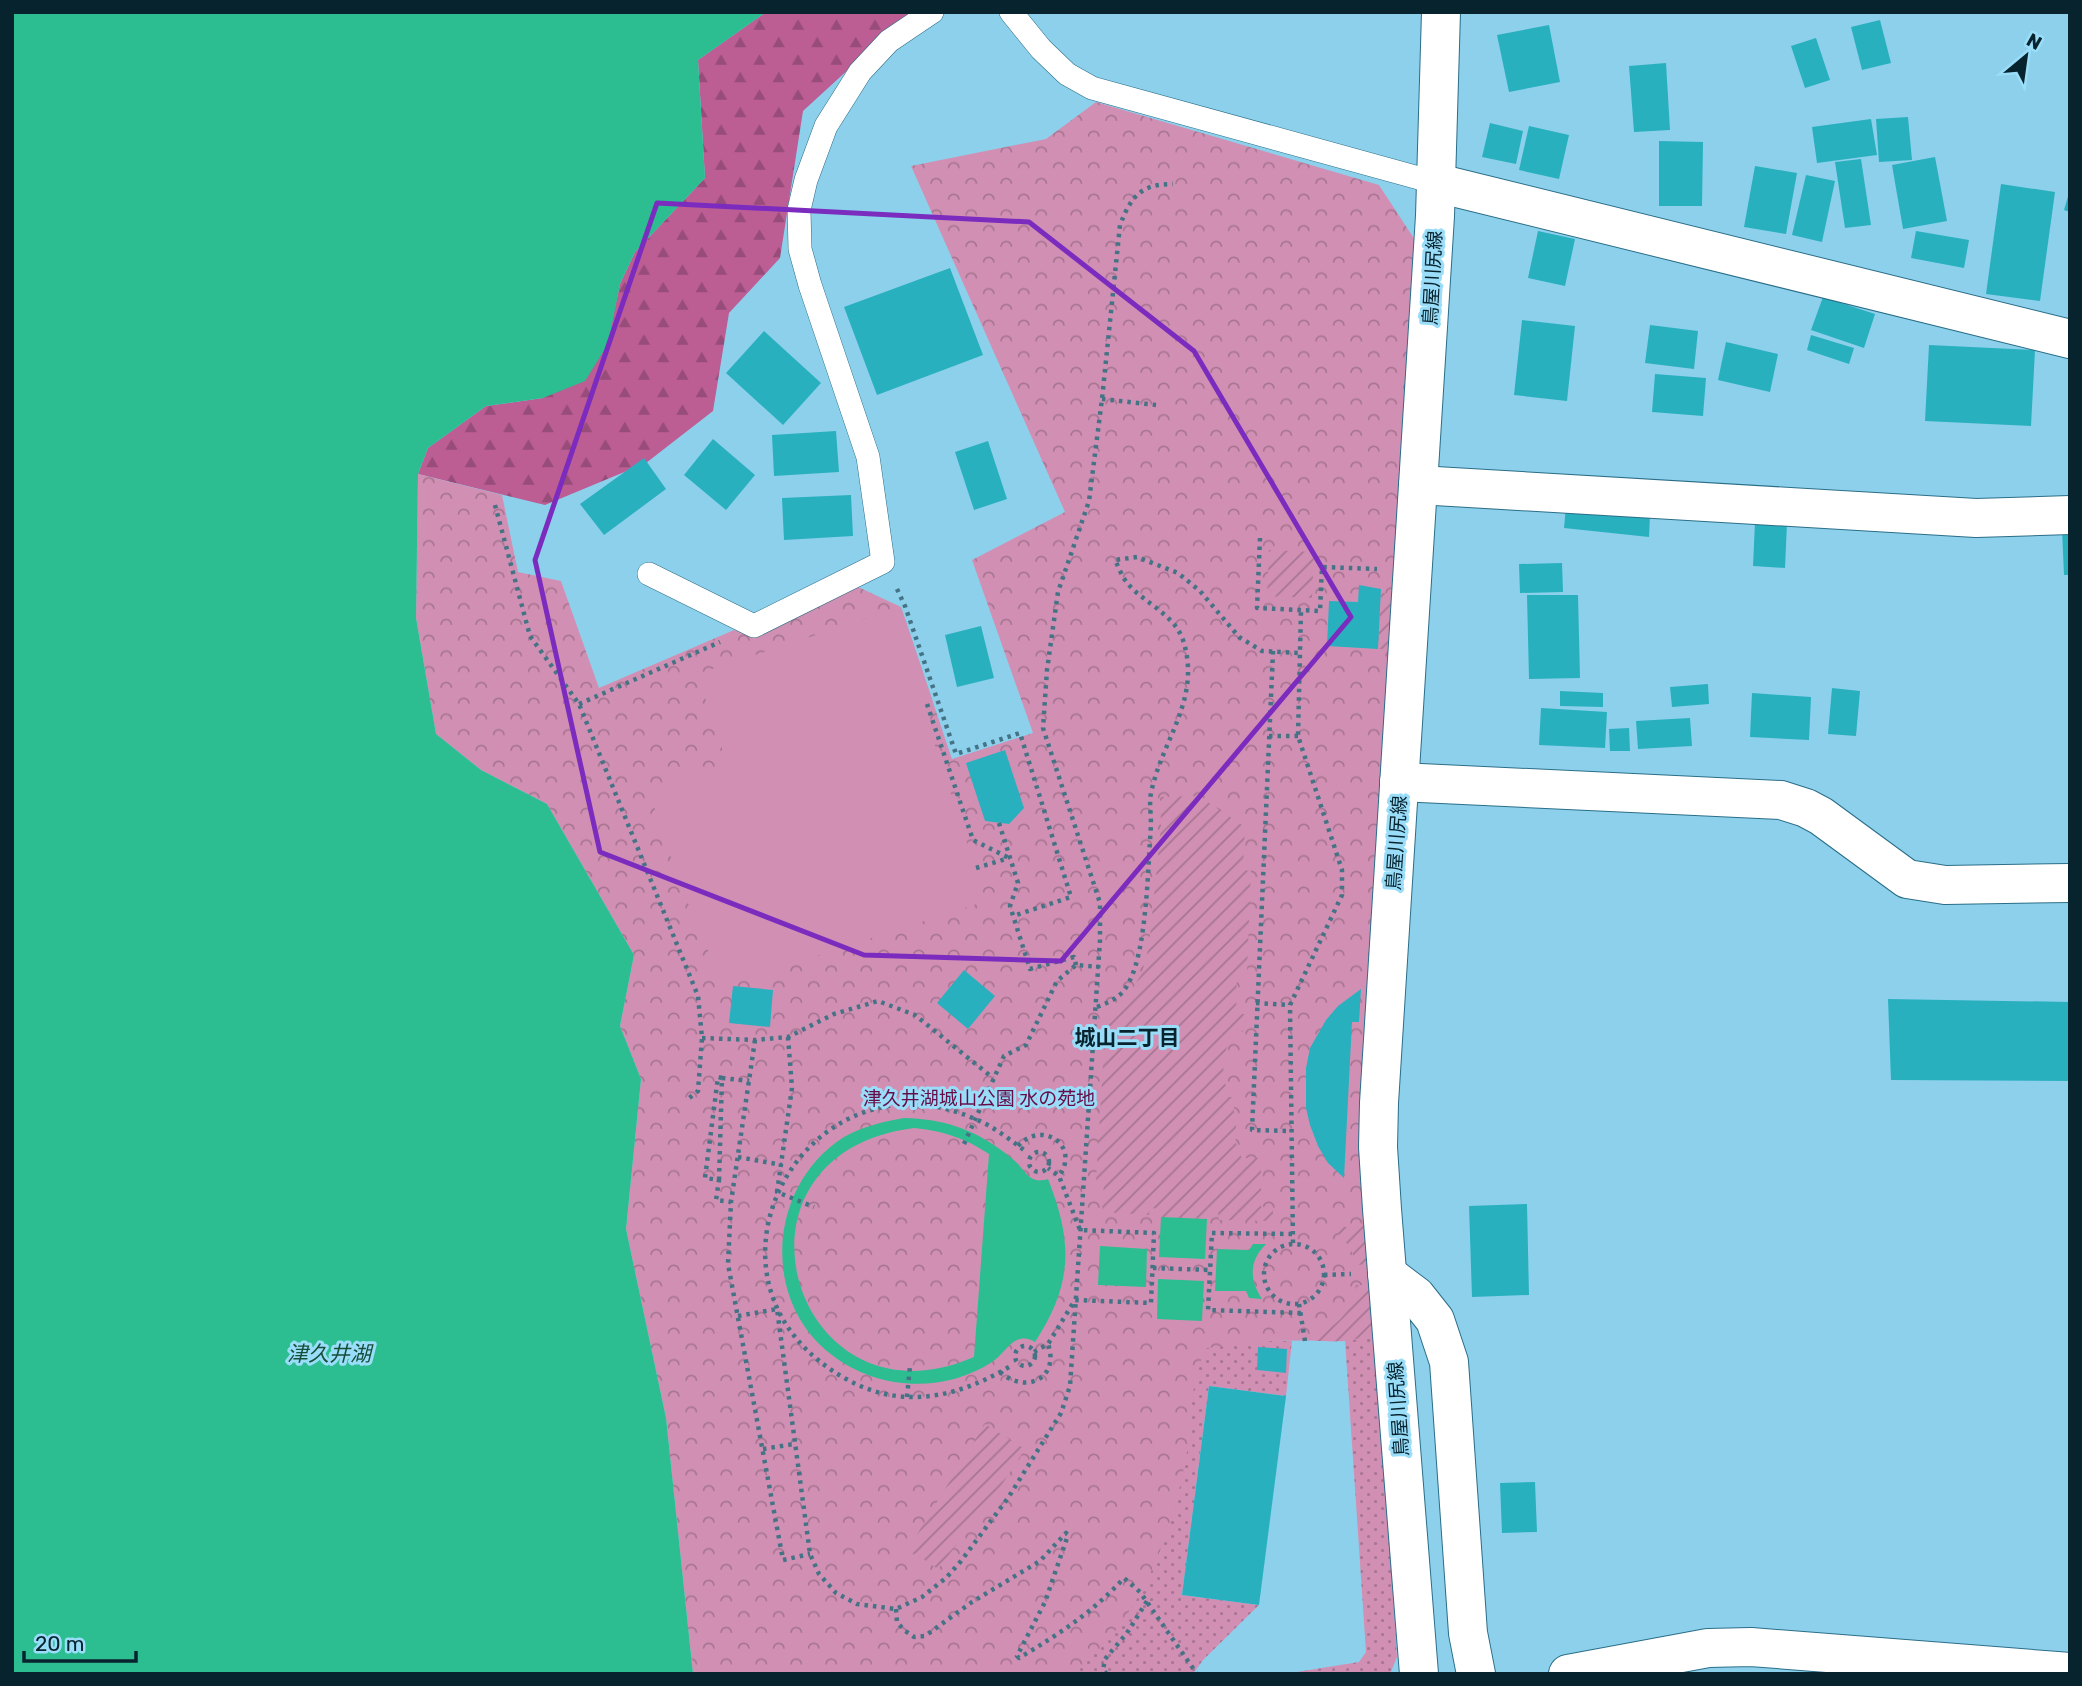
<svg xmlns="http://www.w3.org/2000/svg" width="2082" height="1686" font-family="Rubik,'Noto Sans JP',sans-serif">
<defs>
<pattern id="grass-dots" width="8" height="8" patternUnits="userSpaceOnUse" patternTransform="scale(1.75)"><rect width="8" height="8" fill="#d190b3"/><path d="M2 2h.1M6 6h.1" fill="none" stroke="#a87592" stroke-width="1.8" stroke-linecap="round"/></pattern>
<pattern id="forest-firs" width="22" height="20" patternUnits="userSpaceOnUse" patternTransform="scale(1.75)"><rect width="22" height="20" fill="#bc5d94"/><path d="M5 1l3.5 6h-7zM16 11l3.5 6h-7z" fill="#974c79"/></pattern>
<pattern id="park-crowns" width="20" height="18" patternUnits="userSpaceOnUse" patternTransform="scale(1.75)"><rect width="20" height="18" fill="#d190b3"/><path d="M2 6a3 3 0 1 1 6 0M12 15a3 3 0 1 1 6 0" fill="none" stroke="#a87592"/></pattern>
<pattern id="garden-furrows" width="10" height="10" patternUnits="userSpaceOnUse" patternTransform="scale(1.75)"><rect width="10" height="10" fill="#d190b3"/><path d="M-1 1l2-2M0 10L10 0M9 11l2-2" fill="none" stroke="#a87592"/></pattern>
</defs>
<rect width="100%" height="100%" fill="#8dd0ec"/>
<g fill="url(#grass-dots)">
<polygon points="1376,1318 1397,1657 1390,1674 1284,1674 1359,1662 1366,1652 1345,1340 1355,1340"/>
<polygon points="1262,1341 1292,1341 1286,1396 1209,1386 1182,1595 1259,1605 1203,1660 1193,1674 799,1674 1086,1357"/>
</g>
<polygon fill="url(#forest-firs)" points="766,12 911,12 803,111 780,258 729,313 713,411 646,463 545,505 418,474 428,448 486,406 543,398 607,344 620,284 635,252 705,178 698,60"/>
<path fill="url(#park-crowns)" d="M1096,102L1379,185L1415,240L1371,1328L1364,1336L1355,1340L1262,1341L1207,1348C1189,1377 1193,1418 1187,1452C1173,1532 1140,1626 1070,1674H693L666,1418L626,1229L641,1079L620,1026L634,955L547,804L481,770L436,734L416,618L418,474L502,495L518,572L561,581L599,688L734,630L752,635L854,585L901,607L952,759L1033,733L972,560L1065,512L911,166L1046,139Z"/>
<g fill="url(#garden-furrows)">
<polygon points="1269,550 1314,552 1312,598 1267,596"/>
<polygon points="1381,593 1398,594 1395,650 1378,649"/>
<path d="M1199,796L1245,827L1243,870L1251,871L1247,972H1237L1236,1013L1244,1014L1243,1032H1235C1220,1054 1221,1073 1229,1097H1234V1112H1237C1237,1132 1231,1138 1242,1158H1261V1207H1273V1221L1219,1220L1218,1213L1207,1212V1219L1161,1217V1209L1150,1208L1149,1215L1102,1212L1104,1182L1096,1181L1106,1013L1123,1005L1142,973L1149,946L1161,826L1160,797Z"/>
<path d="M1366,1223L1372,1264L1356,1265C1353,1248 1343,1238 1331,1227H1360Z"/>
<path d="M1356,1285H1373C1374,1295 1378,1310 1376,1320C1369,1346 1336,1341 1315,1341L1316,1331C1339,1329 1353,1307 1356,1285Z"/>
<polygon points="985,1424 1025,1449 999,1489 938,1569 908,1549"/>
</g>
<polygon fill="#d190b3" points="901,607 933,702 922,706 986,901 723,986 680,884 648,788 727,763 697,674"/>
<g fill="#2cbe90" fill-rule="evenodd">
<polygon points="12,12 766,12 698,60 705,178 635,252 620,284 608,344 585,381 543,398 486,406 428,448 418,474 416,618 436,734 481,770 547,804 634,955 620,1026 641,1079 626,1229 666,1418 693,1674 12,1674"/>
<path d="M904,1118C942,1119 971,1128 1001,1150C1007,1154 1013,1159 1018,1164C1028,1175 1031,1184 1048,1179C1073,1242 1073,1284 1035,1342C1029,1338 1022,1337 1015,1341C1007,1346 1001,1356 992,1362C943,1394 877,1390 832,1355C760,1301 768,1185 844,1137C863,1126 883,1122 904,1118ZM914,1128C943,1131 965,1138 989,1154L974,1357C793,1436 709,1154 914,1128Z"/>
<polygon points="1161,1217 1207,1219 1205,1259 1159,1257"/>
<path d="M1253,1244H1266C1249,1261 1249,1279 1262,1299L1249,1298L1246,1291H1215L1217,1249L1249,1250Z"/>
<polygon points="1100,1246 1147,1249 1146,1287 1098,1285"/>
<polygon points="1158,1279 1204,1281 1202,1321 1157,1319"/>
</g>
<g fill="#29b0be">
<polygon points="1880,20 1891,63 1862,70 1851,27"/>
<polygon points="1549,25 1560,82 1509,92 1497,35"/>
<polygon points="1816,38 1830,80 1805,88 1791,46"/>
<polygon points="1666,63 1670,130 1634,132 1629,66"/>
<polygon points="1908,117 1912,160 1879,162 1876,119"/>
<polygon points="1871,119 1877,155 1817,163 1812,127"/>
<polygon points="1490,123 1523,131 1516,164 1482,157"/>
<polygon points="1529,126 1569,135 1559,179 1519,170"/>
<polygon points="1659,141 1703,142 1702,206 1659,206"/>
<polygon points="1935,157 1947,221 1903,229 1892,165"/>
<polygon points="1861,159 1871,225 1845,228 1835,162"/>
<polygon points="1755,166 1797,173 1786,234 1744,227"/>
<polygon points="1806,175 1835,181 1822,242 1792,235"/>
<polygon points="2001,184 2055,192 2040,301 1986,294"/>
<polygon points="2069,193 2070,193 2070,212 2064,210"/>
<polygon points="1538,231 1575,239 1565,286 1528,278"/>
<polygon points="1916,231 1969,240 1964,268 1911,258"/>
<polygon points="950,268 983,355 877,395 844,307"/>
<polygon points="1823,297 1875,314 1864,348 1811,330"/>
<polygon points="1522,320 1575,326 1567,401 1514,395"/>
<polygon points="1650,325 1698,331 1694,369 1645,363"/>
<polygon points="764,331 821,383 783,425 726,373"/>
<polygon points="1811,335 1854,348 1849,364 1807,350"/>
<polygon points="1726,342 1778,354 1770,392 1718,380"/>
<polygon points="1929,345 2035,350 2031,426 1925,421"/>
<polygon points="1655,374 1706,378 1703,416 1652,412"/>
<polygon points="836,431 839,472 774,476 772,435"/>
<polygon points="713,439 755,475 726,510 684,475"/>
<polygon points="988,441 1007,499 974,510 955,452"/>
<polygon points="644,458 666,489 604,535 580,504"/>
<polygon points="851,495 853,536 784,540 782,498"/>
<polygon points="1566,506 1650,515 1649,537 1564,528"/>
<polygon points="1755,522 1787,523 1785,568 1753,566"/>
<polygon points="2062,529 2070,529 2070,575 2064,575"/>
<polygon points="1562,563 1563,592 1520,593 1519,564"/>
<polygon points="1359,585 1381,589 1378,649 1327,646 1329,601 1358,602"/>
<polygon points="1527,595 1578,595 1580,678 1529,679"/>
<polygon points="981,626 994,678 957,687 945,635"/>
<polygon points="1708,684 1709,704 1672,707 1670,687"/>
<polygon points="1832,688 1860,691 1856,736 1828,734"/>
<polygon points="1560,691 1603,693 1603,707 1560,706"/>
<polygon points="1752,693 1811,697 1809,740 1750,737"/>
<polygon points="1541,708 1607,712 1605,748 1539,745"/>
<polygon points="1690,718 1692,746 1638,749 1636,721"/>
<polygon points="1629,728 1630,751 1610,751 1609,729"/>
<polygon points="1005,750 1024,808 1009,824 985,821 966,763"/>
<polygon points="964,970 995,996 968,1029 937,1003"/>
<polygon points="733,986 773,990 770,1027 729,1023"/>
<polygon points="1361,989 1359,1022 1352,1022 1344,1178 1328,1163 1318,1146 1310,1125 1306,1108 1306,1068 1310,1048 1326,1020 1338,1006"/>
<polygon points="1888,999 2070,1002 2070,1081 1891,1080"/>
<polygon points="1527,1204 1529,1295 1472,1297 1469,1206"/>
<polygon points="1258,1347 1287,1349 1286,1373 1257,1370"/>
<polygon points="1209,1386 1286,1396 1259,1605 1182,1595"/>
<polygon points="1535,1482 1537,1532 1502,1533 1500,1483"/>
</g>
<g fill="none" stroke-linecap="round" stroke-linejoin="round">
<defs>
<g id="lane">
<polyline points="1011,12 1041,49 1067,74 1092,88 1437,183"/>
<polyline points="649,574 754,626 883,562 868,457 810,285 800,249 799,210 806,180 826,126 860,72 889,41 932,12"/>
</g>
<g id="street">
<polyline points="1418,485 1976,518 2070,515"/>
<polyline points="1399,782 1781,800 1806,808 1821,816 1907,879 1945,885 2070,883"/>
<polyline points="1387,1274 1416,1296 1435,1320 1449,1362 1468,1633 1476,1674"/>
<polyline points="1568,1674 1708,1648 1751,1647 2070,1672"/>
</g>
<g id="secondary">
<polyline points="1437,183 2070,339"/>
<polyline points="1419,1674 1382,1209 1378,1147 1379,1103 1435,216 1441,12"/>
</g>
</defs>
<use href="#lane" stroke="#2a6e88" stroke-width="24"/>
<use href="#street" stroke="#2a6e88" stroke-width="40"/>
<use href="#secondary" stroke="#2a6e88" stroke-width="40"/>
<g stroke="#457386" stroke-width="4.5" stroke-dasharray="3.5 5" stroke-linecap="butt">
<polyline points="1102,399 1156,405"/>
<polyline points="495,505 530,636 579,704 698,996 702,1038 698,1091 688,1099"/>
<polyline points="1260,538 1257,608 1320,611 1322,567 1377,569"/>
<polyline points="897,589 905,606 956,754 1020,733 1071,897 1013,916"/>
<polyline points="1273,651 1252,1130 1290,1131"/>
<polyline points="579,704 720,642"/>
<polyline points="927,704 973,840 1009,858"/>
<polyline points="1269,736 1298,736"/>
<polyline points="999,823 1018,883 1010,906 1030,969 1074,957 1076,965"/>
<polyline points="976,868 1009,858"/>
<polyline points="1256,1003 1290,1005"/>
<path d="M1097,1007C1112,1001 1122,997 1129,982C1147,949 1148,865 1151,825C1151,814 1149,803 1151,793C1162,739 1202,699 1183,640C1174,614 1144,603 1128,584C1122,577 1119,568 1115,560L1137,557L1178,573L1200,591L1239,637L1262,651L1300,653"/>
<polyline points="788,1037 792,1088 777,1192 814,1207"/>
<polyline points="702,1038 755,1040 788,1037 834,1014 878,1001 915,1015 993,1078"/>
<polyline points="755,1040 731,1202 728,1264 783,1560 810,1554"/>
<polyline points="722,1078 718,1077 705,1178 719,1180 716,1200 731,1202"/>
<polyline points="964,1144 1004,1056 1026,1045 1057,981 1076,965 1099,967"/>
<path d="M1018,1146C1042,1119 1081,1146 1059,1176"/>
<circle cx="1039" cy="1162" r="10"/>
<polyline points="738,1157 782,1165"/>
<polyline points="719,1180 722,1078 749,1081"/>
<polyline points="1292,1234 1212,1233 1208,1310 1301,1313"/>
<polyline points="1293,1243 1290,1005 1342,895 1342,870 1298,736 1301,610"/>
<circle cx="1294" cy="1274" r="30"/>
<polyline points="1153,1268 1210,1270"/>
<polyline points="1324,1275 1351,1274"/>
<polyline points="1299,1304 1305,1341"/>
<path d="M738,1316L777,1309L810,1554L819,1574L836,1593L857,1604L896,1609L922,1597L946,1578L961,1561L1008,1498L1061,1413L1070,1386L1100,940V903L1043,728L1047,670L1058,592L1089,501L1102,399L1120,225C1131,197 1140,184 1173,184"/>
<circle cx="1025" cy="1356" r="10"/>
<polyline points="1034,1352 1048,1344 1075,1300 1151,1303 1154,1233 1080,1230 1059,1176 1048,1168"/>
<path d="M1009,1367C958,1397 903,1410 848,1380C673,1285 804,1043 975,1119C993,1126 1009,1139 1024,1150"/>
<path d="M1000,1372C1026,1395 1060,1378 1048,1344"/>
<polyline points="907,1397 910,1366"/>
<polyline points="763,1449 794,1444"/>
<path d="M896,1609L897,1622L904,1630L914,1637L925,1636L972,1602L1040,1561L1066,1533L1068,1535L1045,1602L1017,1656L1019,1658C1059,1634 1092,1613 1124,1578L1140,1592L1197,1674"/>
<polyline points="1107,1674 1103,1670 1105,1659 1127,1633 1147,1601"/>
</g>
<use href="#lane" stroke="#fff" stroke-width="23"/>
<use href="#street" stroke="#fff" stroke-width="38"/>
<use href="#secondary" stroke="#fff" stroke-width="38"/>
</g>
<path fill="none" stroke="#7b2cbf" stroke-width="5" stroke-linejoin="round" d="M657,203L1029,222L1194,351L1351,617L1061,961L864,955L600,852L535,560Z"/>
<g text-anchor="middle" stroke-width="6" stroke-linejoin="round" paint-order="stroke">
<g font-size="19" fill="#07232e" stroke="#99ddf9">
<text transform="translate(1432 278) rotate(-87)" y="7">鳥屋川尻線</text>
<text transform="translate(1396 843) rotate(-86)" y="7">鳥屋川尻線</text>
<text transform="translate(1398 1409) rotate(-94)" y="7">鳥屋川尻線</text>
</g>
<g font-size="19" fill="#660d48" stroke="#99ddf9">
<text x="979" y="1105">津久井湖城山公園 水の苑地</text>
</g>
<g font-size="21" font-weight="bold" fill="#07232e" stroke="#99ddf9">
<text x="1127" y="1045">城山二丁目</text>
</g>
<g font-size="21" font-style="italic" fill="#164e3a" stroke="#99ddf9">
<text x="329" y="1361">津久井湖</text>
</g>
</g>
<rect width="2082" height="1686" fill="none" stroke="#07232e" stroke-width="28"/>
<g transform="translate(2026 56) rotate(29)" stroke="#99ddf9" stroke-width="5" paint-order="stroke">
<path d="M0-5L12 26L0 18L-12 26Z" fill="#07232e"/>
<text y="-10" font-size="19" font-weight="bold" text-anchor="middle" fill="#07232e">N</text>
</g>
<path d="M24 1651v10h112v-10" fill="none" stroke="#07232e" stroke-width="3.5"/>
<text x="35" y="1651" font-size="21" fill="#07232e" stroke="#99ddf9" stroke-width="5" paint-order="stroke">20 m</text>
</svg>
